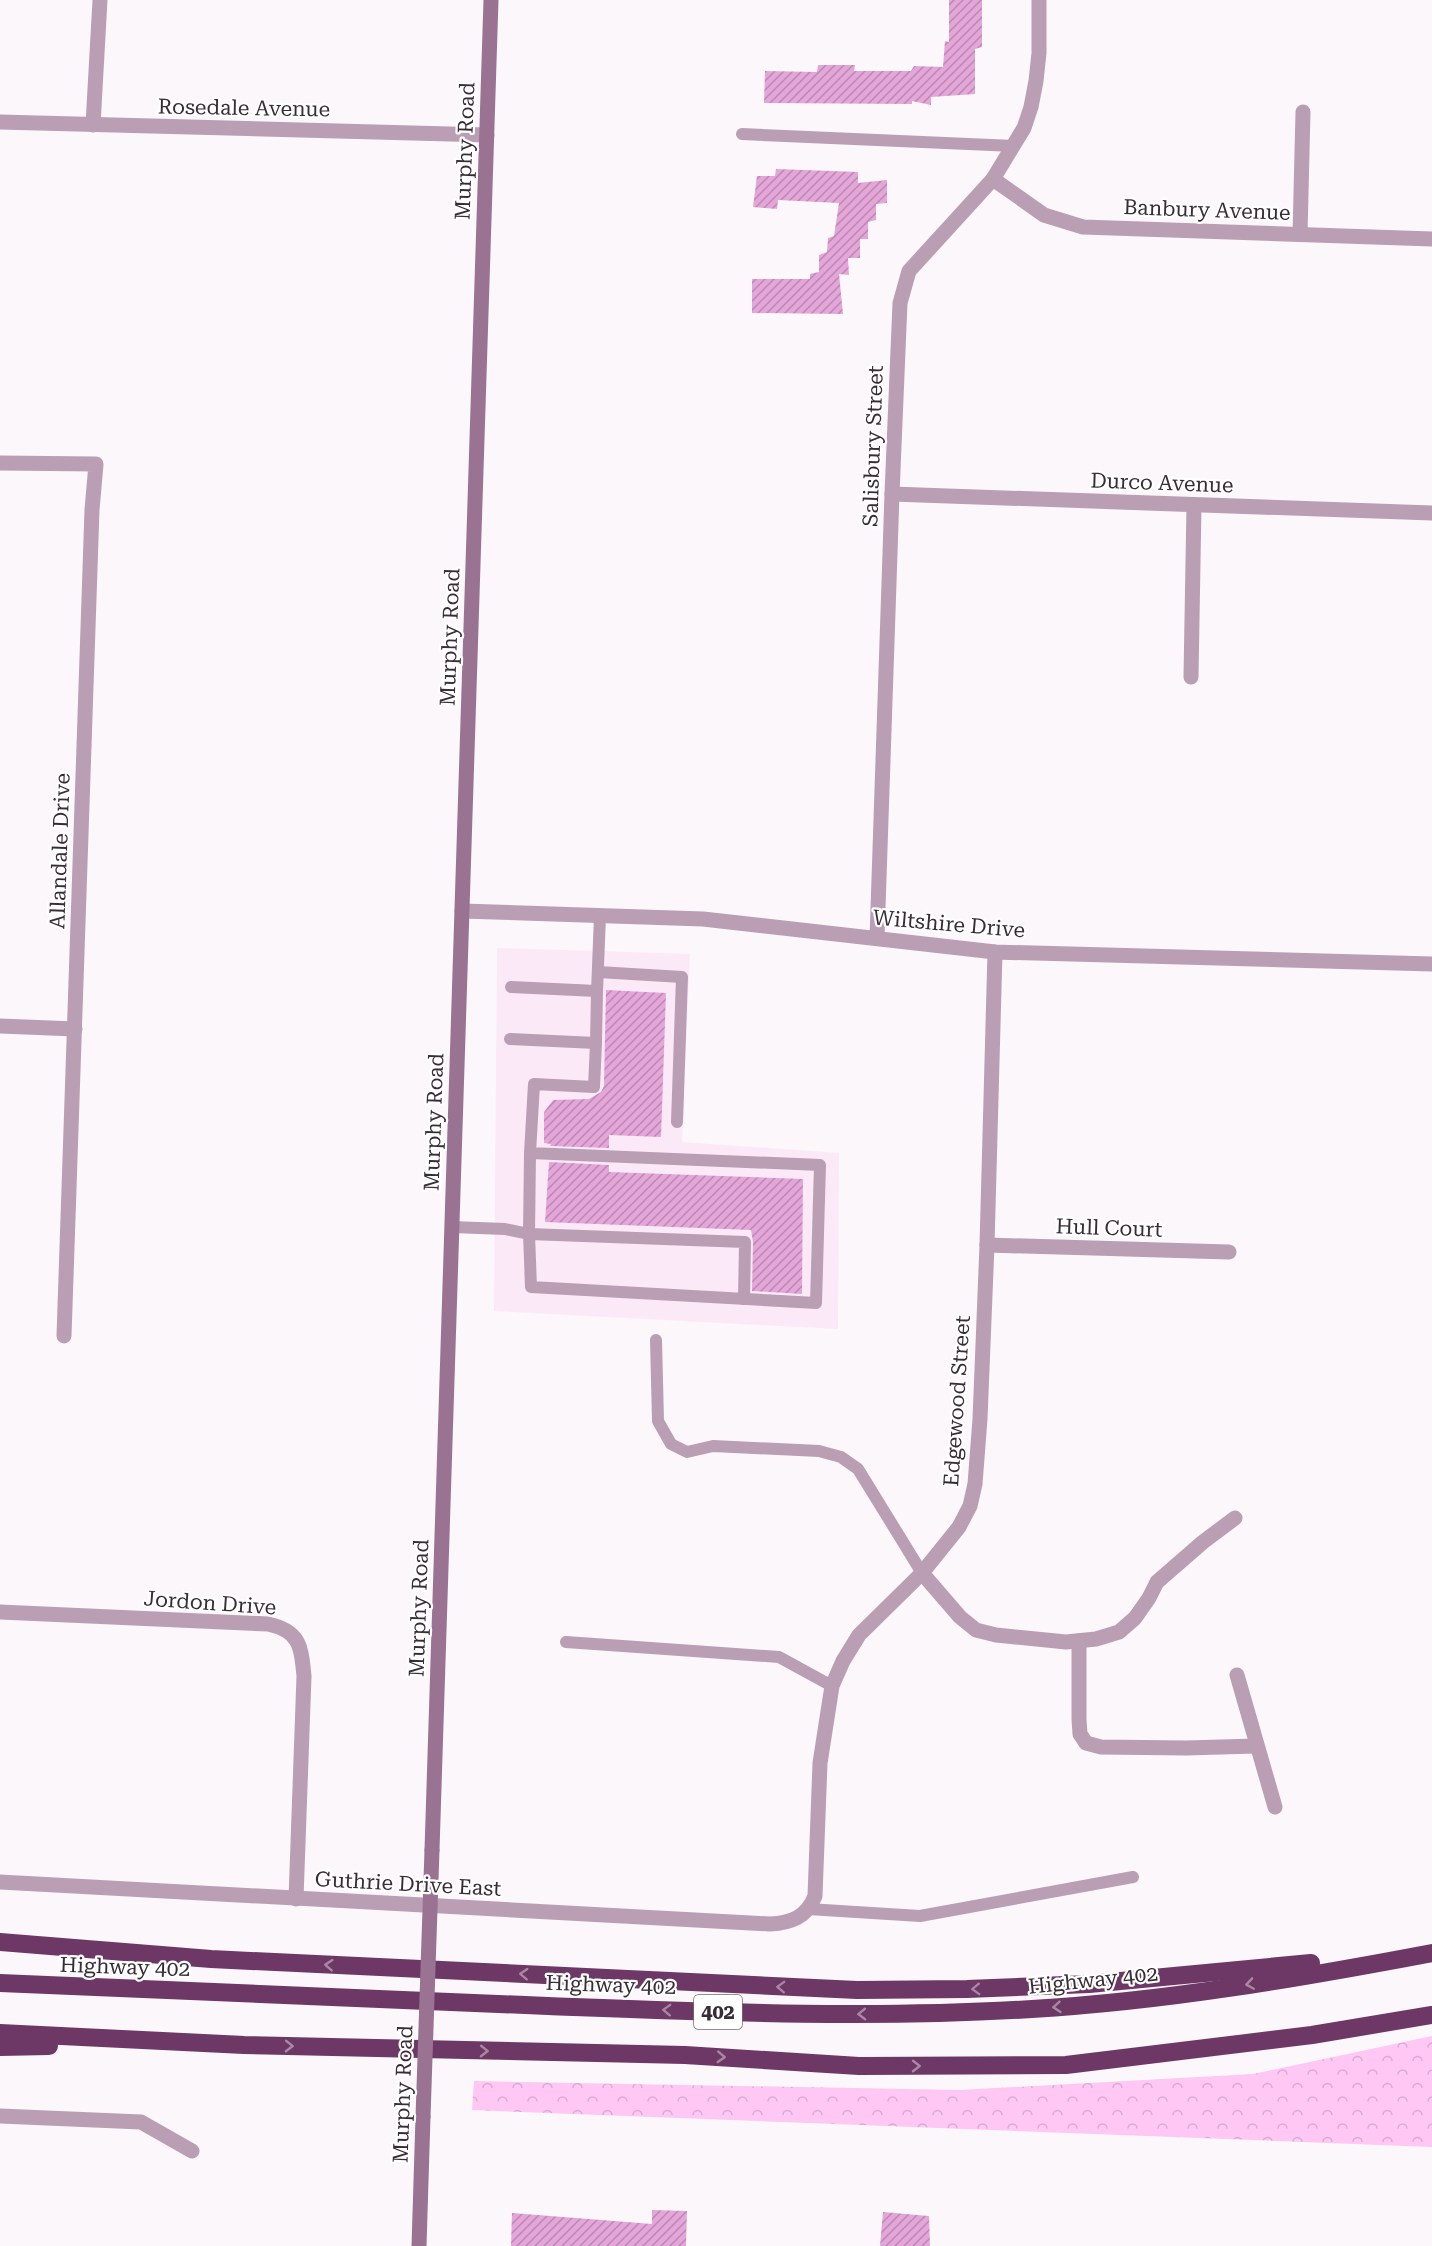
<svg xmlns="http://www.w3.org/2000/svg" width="1432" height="2246" font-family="'Roboto Serif',serif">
<defs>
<pattern id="forest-crowns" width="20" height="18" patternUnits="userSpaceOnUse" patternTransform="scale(1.5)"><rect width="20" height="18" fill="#fec7f4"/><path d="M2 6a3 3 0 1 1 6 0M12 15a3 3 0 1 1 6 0" fill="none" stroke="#daabd2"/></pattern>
<pattern id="building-hatch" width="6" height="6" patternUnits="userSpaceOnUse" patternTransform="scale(1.5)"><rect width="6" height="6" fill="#e4a6d9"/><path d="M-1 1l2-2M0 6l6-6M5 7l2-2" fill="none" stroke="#ba88b1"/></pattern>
</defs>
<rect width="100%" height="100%" fill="#fcf7fb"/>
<polygon fill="#fce9f8" points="497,948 690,954 682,1142 839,1153 838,1329 494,1311"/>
<polygon fill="url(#forest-crowns)" points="1432,2036 1432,2147 472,2110 474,2081 959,2090 1253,2074"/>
<g fill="url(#building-hatch)">
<polygon points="949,0 982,0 982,47 975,49 975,94 931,97 931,105 912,101 912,104 764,103 765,71 817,72 818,65 855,65 854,71 911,71 914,66 943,67 945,41 949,42"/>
<polygon points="776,169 858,172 858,183 887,180 887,203 876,204 876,220 868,222 868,239 860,239 860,258 848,258 849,275 839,274 843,314 752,313 752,279 810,279 810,274 819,272 819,255 827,252 828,238 834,236 839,203 778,200 777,209 753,207 757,176 775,176"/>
<polygon points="606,990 666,993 661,1137 609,1135 609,1148 550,1146 551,1144 544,1143 544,1112 553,1100 589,1099 601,1092 604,1086"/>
<polygon points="549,1162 609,1165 609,1172 803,1179 802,1294 752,1291 753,1242 751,1230 545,1222"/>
<polygon points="652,2210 687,2211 686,2246 511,2246 512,2213 652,2224"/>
<polygon points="883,2212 929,2216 930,2246 880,2246"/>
</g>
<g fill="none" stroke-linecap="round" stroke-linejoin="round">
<g stroke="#ba9eb4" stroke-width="12">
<polyline points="742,134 1014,146"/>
<polyline points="598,972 682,977 677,1122"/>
<polyline points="511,987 597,991 596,1043"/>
<polyline points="597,991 600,916"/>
<polyline points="530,1153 529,1234 745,1242 744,1299"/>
<polyline points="452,1227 505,1229 529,1234 531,1287 816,1303 820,1165 530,1153 534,1084 594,1087 596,1043 510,1039"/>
<polyline points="656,1340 658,1421 671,1444 687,1452 713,1446 819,1451 841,1457 858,1469 922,1573"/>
<polyline points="566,1642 779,1657 832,1686"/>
<polyline points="808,1909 920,1916 1133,1877"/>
</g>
<g stroke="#ba9eb4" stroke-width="15">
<polyline points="0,122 487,135"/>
<polyline points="93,125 100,0"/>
<polyline points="993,179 1044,215 1083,227 1432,239"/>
<polyline points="1300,234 1303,112"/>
<polyline points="0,463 96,464 92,510 64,1336"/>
<polyline points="892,494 1432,513"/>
<polyline points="1191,677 1194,505"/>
<polyline points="462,911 703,919 995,952 1432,964"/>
<polyline points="877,938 892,494 900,303 909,271 993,179 1024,128 1031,107 1036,81 1039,53 1039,0"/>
<polyline points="0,1026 75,1029"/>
<polyline points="987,1245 1229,1252"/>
<polyline points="922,1573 960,1617 976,1630 996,1635 1066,1642 1096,1639 1119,1632 1135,1618 1149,1598 1157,1582 1203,1542 1235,1518"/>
<path d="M0,1612L268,1624C300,1631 301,1646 304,1676L296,1899"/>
<polyline points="1079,1641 1079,1719 1080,1734 1086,1743 1101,1747 1186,1748 1256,1746"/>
<polyline points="1237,1675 1275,1807"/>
<path d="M0,1882L770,1924C791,1923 807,1917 815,1896L820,1763L832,1686L843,1661L859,1635L922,1573L959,1527L970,1506L975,1484L980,1419L987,1245L995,952"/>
<polyline points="0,2116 141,2122 192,2151"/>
</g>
<g stroke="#9a7393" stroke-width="15">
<polyline points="432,1850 491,0"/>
<polyline points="419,2246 423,2117"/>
</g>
<g stroke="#6e3866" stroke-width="18">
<polyline points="0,1942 211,1959 857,1990 967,1989 1089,1984 1311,1963"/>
<path d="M0,1983C183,1992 366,1999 548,2006C709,2012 871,2019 1032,2009C1166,2001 1300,1978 1432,1953"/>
<polyline points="0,2033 244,2045 685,2055 859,2066 1066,2065 1312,2035 1432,2015"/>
<polyline points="0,2047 49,2046"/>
</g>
<polyline stroke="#9a7393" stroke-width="15" points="423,2117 432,1850"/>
</g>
<defs><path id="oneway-chevron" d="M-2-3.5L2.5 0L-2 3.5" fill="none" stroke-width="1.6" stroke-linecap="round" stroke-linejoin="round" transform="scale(1.5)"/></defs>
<g stroke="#a888a3">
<use href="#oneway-chevron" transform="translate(329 1965) rotate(-177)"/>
<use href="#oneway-chevron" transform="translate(524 1974) rotate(-177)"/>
<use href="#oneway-chevron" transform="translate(1250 1984) rotate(171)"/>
<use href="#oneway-chevron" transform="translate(781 1987) rotate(-178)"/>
<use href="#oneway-chevron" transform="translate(976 1989) rotate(178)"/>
<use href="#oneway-chevron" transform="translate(1057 2007) rotate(175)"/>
<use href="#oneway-chevron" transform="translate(667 2010) rotate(-178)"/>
<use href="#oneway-chevron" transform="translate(862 2014) rotate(179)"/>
<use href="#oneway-chevron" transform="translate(289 2046) rotate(1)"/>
<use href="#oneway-chevron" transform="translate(484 2051) rotate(1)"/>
<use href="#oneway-chevron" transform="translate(721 2057) rotate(3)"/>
<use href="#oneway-chevron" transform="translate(916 2066)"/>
</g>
<g text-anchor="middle" stroke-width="4.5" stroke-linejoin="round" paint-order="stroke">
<rect fill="#fff" stroke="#736c72" stroke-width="1.5" x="694" y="1995" width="48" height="34" rx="4.5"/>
<g font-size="20" font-weight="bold" fill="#372d35">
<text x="718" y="2019">402</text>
</g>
<g font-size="21" fill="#372d35" stroke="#fff">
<text transform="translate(244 108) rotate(1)" y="7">Rosedale Avenue</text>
<text transform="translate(465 151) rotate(-88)" y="7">Murphy Road</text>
<text transform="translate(1207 210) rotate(2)" y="7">Banbury Avenue</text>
<text transform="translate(873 446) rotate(-88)" y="7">Salisbury Street</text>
<text transform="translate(1162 483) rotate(2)" y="7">Durco Avenue</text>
<text transform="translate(450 637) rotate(-88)" y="7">Murphy Road</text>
<text transform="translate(60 851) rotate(-88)" y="7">Allandale Drive</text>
<text transform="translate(949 924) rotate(5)" y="7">Wiltshire Drive</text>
<text transform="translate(434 1122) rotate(-88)" y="7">Murphy Road</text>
<text transform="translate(1109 1228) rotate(2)" y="7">Hull Court</text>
<text transform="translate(957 1401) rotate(-86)" y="7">Edgewood Street</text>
<text transform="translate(210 1603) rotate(4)" y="7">Jordon Drive</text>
<text transform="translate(419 1608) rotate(-88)" y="7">Murphy Road</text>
<text transform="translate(408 1884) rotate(3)" y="7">Guthrie Drive East</text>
<text transform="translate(125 1967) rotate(2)" y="7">Highway 402</text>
<text transform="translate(1093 1980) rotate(-6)" y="7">Highway 402</text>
<text transform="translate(611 1985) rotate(2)" y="7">Highway 402</text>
<text transform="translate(403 2094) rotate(-88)" y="7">Murphy Road</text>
</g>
</g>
</svg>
